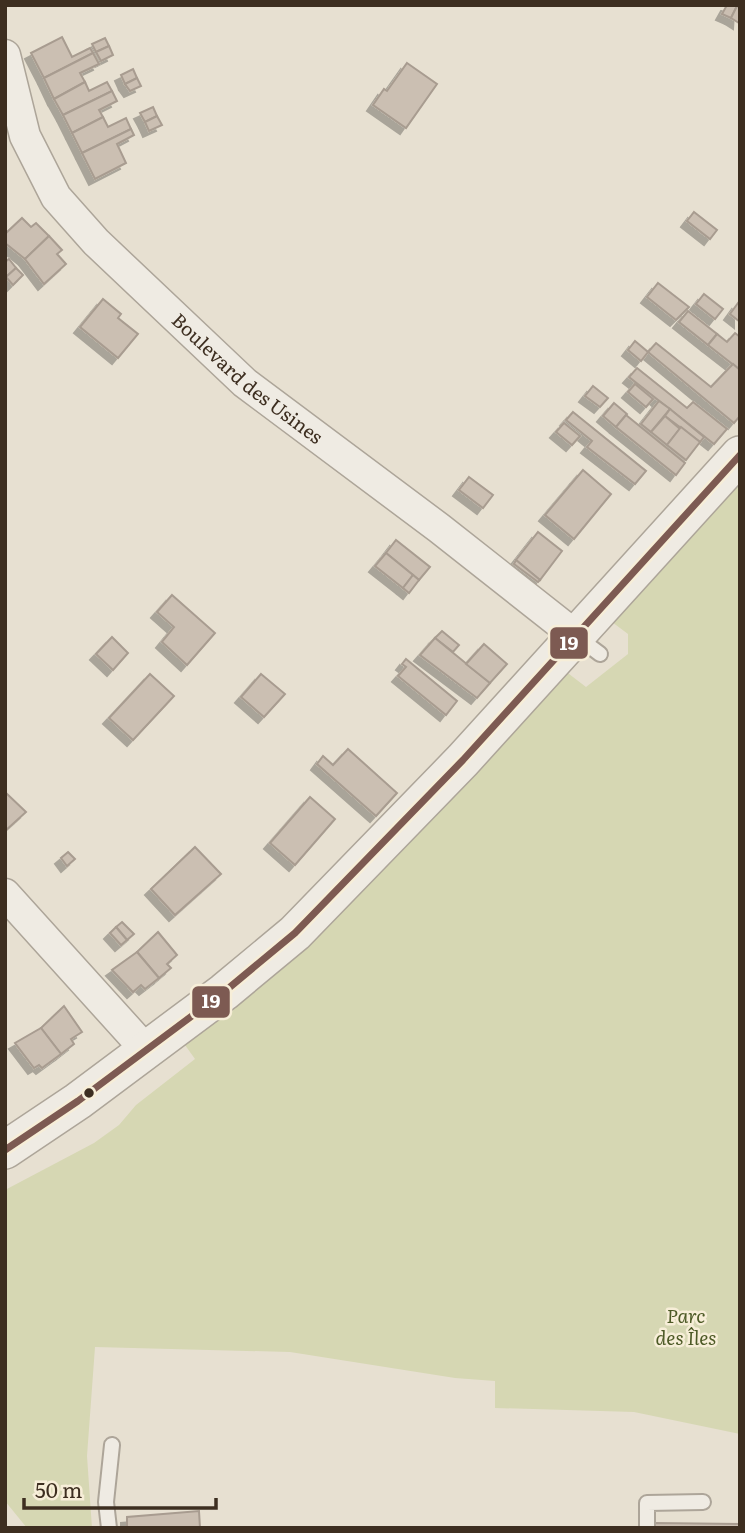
<svg xmlns="http://www.w3.org/2000/svg" width="745" height="1533" font-family="Literata,serif">
<defs>
<filter id="shadow"><feDropShadow dx="-6" dy="6" stdDeviation="0" flood-color="#0004"/></filter>
</defs>
<rect width="100%" height="100%" fill="#e7e0d1"/>
<polygon fill="#d6d7b3" points="740,472 740,1434 634,1412 495,1408 495,1381 455,1378 290,1352 95,1347 87,1456 92,1528 27,1528 5,1501 5,1190 94,1143 119,1125 136,1105 195,1059 180,1038 560,667 586,687 628,654 628,634 608,619"/>
<g fill="#cbbfb2" stroke="#a89c90" stroke-width="2" filter="url(#shadow)">
<polygon points="727,5 737,6 731,18 722,14"/>
<polygon points="737,6 740,7 739,23 731,18"/>
<polygon points="62,37 72,57 90,48 93,53 44,78 31,53"/>
<polygon points="105,38 109,46 96,52 92,44"/>
<polygon points="109,46 113,55 101,61 96,52"/>
<polygon points="93,53 99,64 80,73 85,82 54,99 44,78"/>
<polygon points="407,63 437,84 406,128 373,105 384,89 387,91"/>
<polygon points="133,69 137,78 125,84 121,75"/>
<polygon points="137,78 141,86 130,91 125,84"/>
<polygon points="85,82 89,91 107,82 112,91 63,115 54,99"/>
<polygon points="112,91 117,101 99,110 103,117 72,133 63,115"/>
<polygon points="153,107 157,116 145,122 140,113"/>
<polygon points="157,116 162,125 149,131 145,122"/>
<polygon points="103,117 108,127 126,118 131,129 82,153 72,133"/>
<polygon points="131,129 134,135 117,144 126,163 95,179 82,153"/>
<polygon points="694,212 717,230 710,239 687,221"/>
<polygon points="22,218 31,227 36,223 49,236 25,259 5,243 5,234"/>
<polygon points="49,236 62,250 57,254 66,264 44,284 25,259"/>
<polygon points="9,259 16,268 6,277 5,262"/>
<polygon points="16,268 23,275 13,285 6,277"/>
<polygon points="658,283 689,307 676,320 647,297"/>
<polygon points="704,294 723,309 715,319 696,304"/>
<polygon points="103,299 121,314 118,318 138,334 118,358 80,327"/>
<polygon points="738,303 740,305 740,322 730,314"/>
<polygon points="688,311 717,334 708,345 679,322"/>
<polygon points="735,333 740,337 740,370 708,345 717,334 727,342"/>
<polygon points="635,341 648,352 641,361 628,350"/>
<polygon points="656,343 711,387 733,364 740,370 740,416 734,423 648,352"/>
<polygon points="637,368 687,408 693,402 727,429 714,444 629,377"/>
<polygon points="635,384 653,399 646,407 628,392"/>
<polygon points="593,386 608,398 600,407 585,396"/>
<polygon points="659,401 670,409 651,432 641,424"/>
<polygon points="614,403 627,414 616,427 603,416"/>
<polygon points="670,409 704,437 700,442 665,416"/>
<polygon points="573,412 646,471 635,484 587,447 592,441 566,420"/>
<polygon points="626,415 685,463 676,475 616,427"/>
<polygon points="665,416 680,429 667,445 651,432"/>
<polygon points="564,423 580,436 572,445 556,432"/>
<polygon points="681,427 700,442 686,460 667,445"/>
<polygon points="583,470 611,494 574,539 545,515"/>
<polygon points="469,477 493,495 483,508 459,490"/>
<polygon points="538,532 562,551 540,580 516,560"/>
<polygon points="396,540 430,567 419,580 386,553"/>
<polygon points="386,553 413,575 403,588 375,566"/>
<polygon points="516,560 540,580 538,582 514,564"/>
<polygon points="413,575 419,580 409,593 403,588"/>
<polygon points="172,595 215,633 187,665 162,642 174,627 157,612"/>
<polygon points="442,631 459,645 453,652 435,638"/>
<polygon points="112,637 128,653 113,670 96,654"/>
<polygon points="435,638 490,683 477,698 420,655"/>
<polygon points="484,644 507,664 490,683 466,664"/>
<polygon points="406,659 457,701 446,715 398,676 406,667 402,664"/>
<polygon points="150,674 174,696 133,740 109,718"/>
<polygon points="261,674 285,694 264,717 241,697"/>
<polygon points="348,749 397,793 376,816 317,764 323,756 333,765"/>
<polygon points="5,792 26,812 5,831"/>
<polygon points="310,797 335,819 295,865 270,843"/>
<polygon points="195,847 221,874 175,915 151,889"/>
<polygon points="68,852 75,859 67,866 61,858"/>
<polygon points="122,922 134,934 127,940 116,927"/>
<polygon points="116,927 127,940 121,945 110,933"/>
<polygon points="158,932 177,955 167,964 171,968 159,978 137,952"/>
<polygon points="137,952 159,978 145,989 141,985 133,992 112,970"/>
<polygon points="64,1006 82,1032 71,1039 74,1044 61,1054 41,1028"/>
<polygon points="41,1028 61,1054 42,1068 39,1065 34,1068 15,1043"/>
<polygon points="199,1511 200,1528 127,1528 127,1517"/>
<polygon points="654,1523 740,1524 740,1528 654,1528"/>
</g>
<g fill="none" stroke-linecap="round" stroke-linejoin="round">
<defs>
<g id="service">
<polyline points="576,636 600,654"/>
<polyline points="109,1528 106,1502 112,1445"/>
<polyline points="647,1528 647,1503 703,1502"/>
</g>
<g id="minor">
<path id="s1" d="M5,55L25,136L56,197L96,242L245,383L439,528L576,636"/>
<polyline points="5,894 146,1050"/>
</g>
<polyline id="tertiary" points="5,1150 78,1101 224,992 295,933 463,760 740,455"/>
</defs>
<use href="#service" stroke="#ada599" stroke-width="18"/>
<use href="#minor" stroke="#ada599" stroke-width="33"/>
<use href="#tertiary" stroke="#ada599" stroke-width="40"/>
<use href="#service" stroke="#efebe3" stroke-width="14"/>
<use href="#minor" stroke="#efebe3" stroke-width="30"/>
<use href="#tertiary" stroke="#efebe3" stroke-width="37"/>
<defs>
<polyline id="bus-1" points="5,1150 78,1101 224,992 295,933 463,760 740,455"/>
</defs>
<use href="#bus-1" stroke="#f7eed8" stroke-width="12"/>
<use href="#bus-1" stroke="#7d5a52" stroke-width="7"/>
</g>
<circle fill="#3d2e20" stroke="#f7eed8" stroke-width="2.5" cx="89" cy="1093" r="6"/>
<g text-anchor="middle" stroke-width="5" stroke-linejoin="round" paint-order="stroke">
<g font-size="19" fill="#3d2e20" stroke="#f7eed8">
<text dy="7" stroke="none"><textPath href="#s1" startOffset="416">Boulevard des Usines</textPath></text>
</g>
<g font-size="19" font-style="italic" fill="#4d5a26" stroke="#f7eed8">
<text x="686" y="1323">Parc<tspan x="686" dy="22">des Îles</tspan></text>
</g>
</g>
<g stroke="#f7eed8" stroke-width="2.5">
<rect x="549" y="626" width="40" height="34" rx="7" fill="#7d5a52"/>
<rect x="191" y="985" width="40" height="34" rx="7" fill="#7d5a52"/>
</g>
<g font-size="19" text-anchor="middle" font-weight="bold" fill="#fff">
<text x="569" y="650">19</text>
<text x="211" y="1008">19</text>
</g>
<rect width="745" height="1533" fill="none" stroke="#3d2e20" stroke-width="14"/>
<path d="M24 1498v10h192v-10" fill="none" stroke="#3d2e20" stroke-width="3.5"/>
<text x="35" y="1498" font-size="21" fill="#3d2e20" stroke="#f7eed8" stroke-width="5" paint-order="stroke">50 m</text>
</svg>
